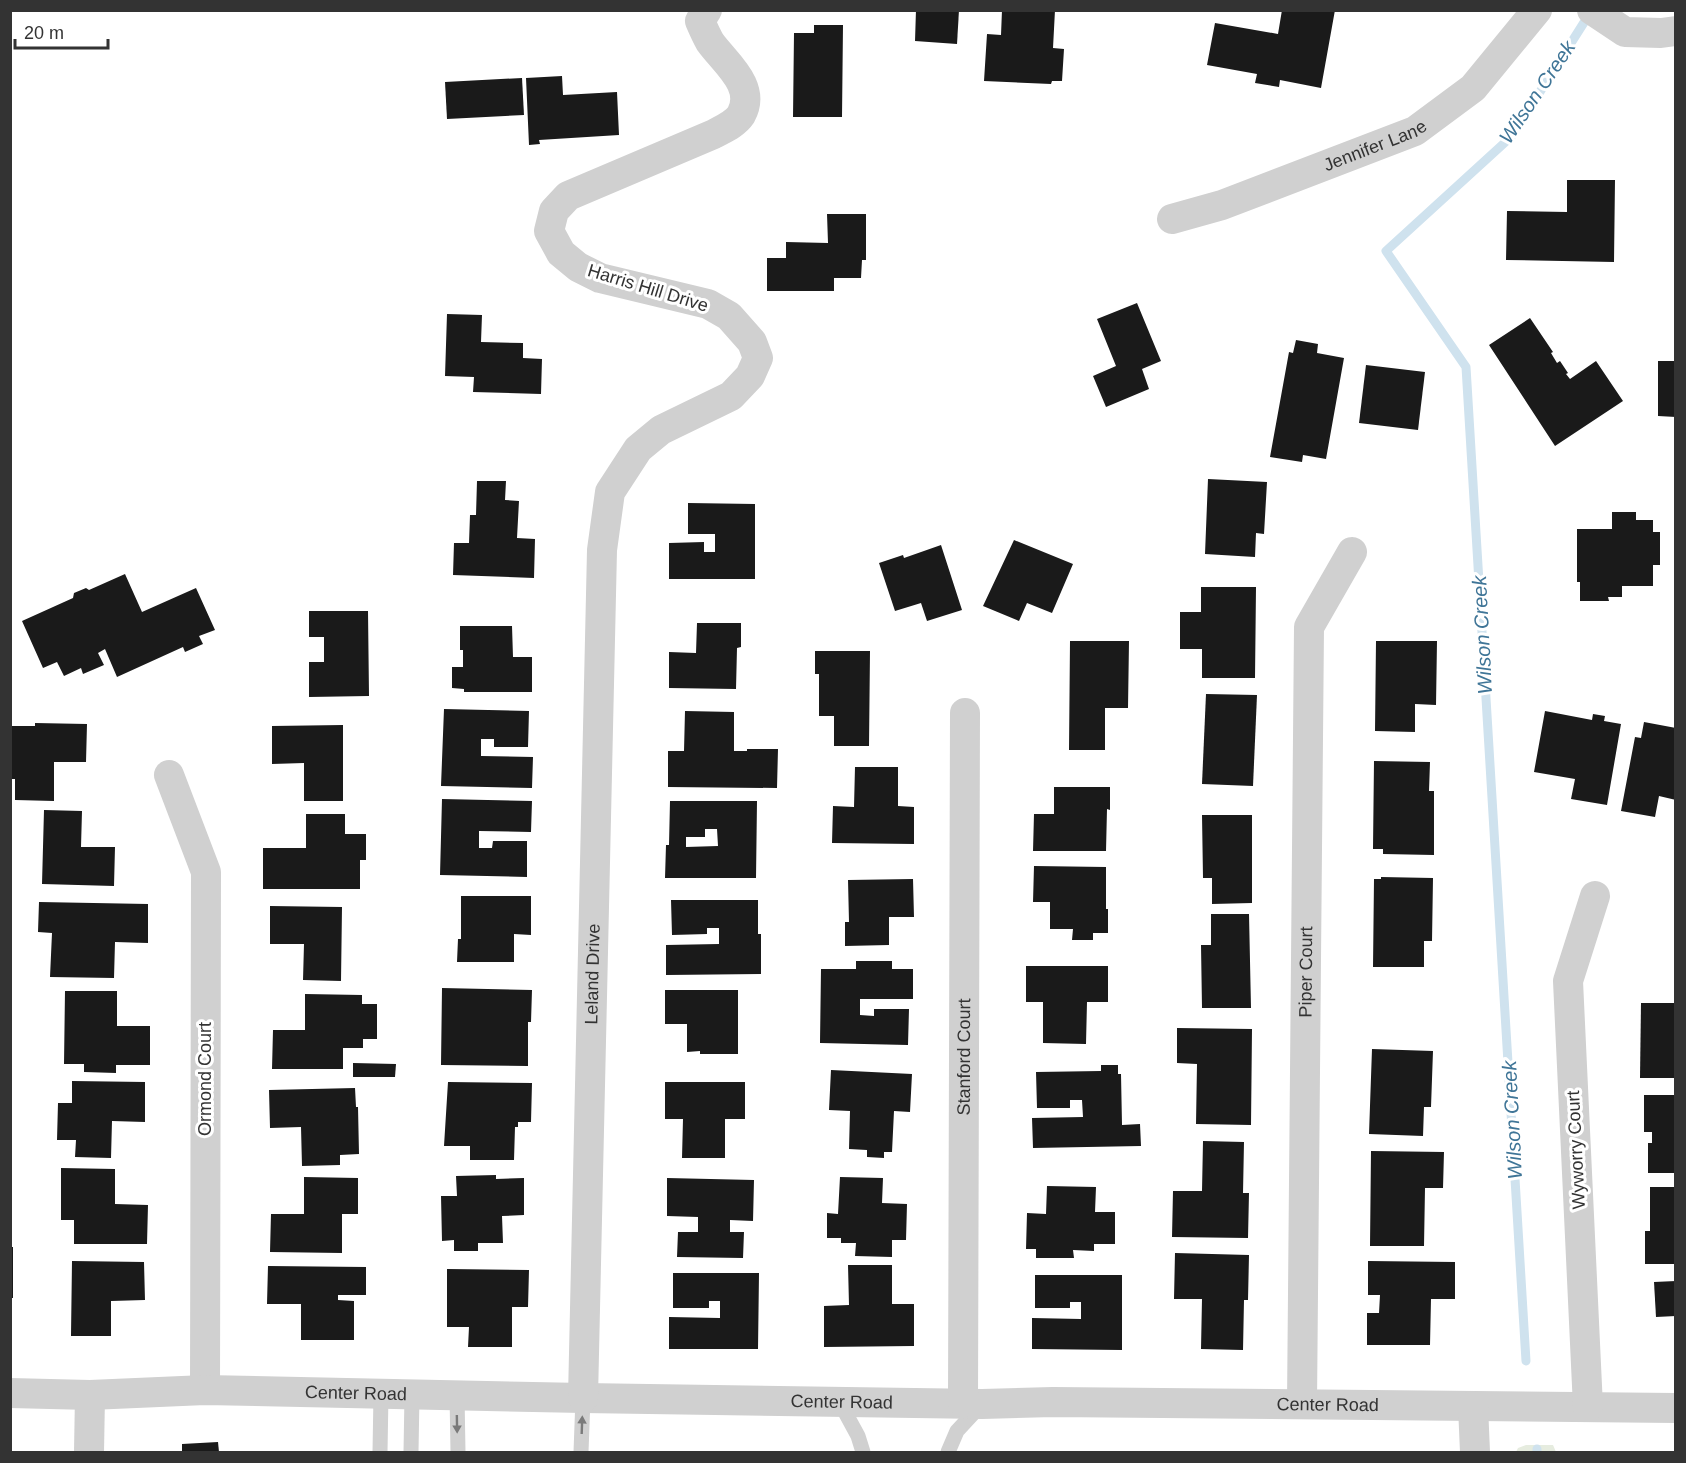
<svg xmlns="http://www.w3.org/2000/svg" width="1686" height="1463" font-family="Helvetica,sans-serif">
<rect width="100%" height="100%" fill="#fff"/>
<polygon fill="#e6ecdf" points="1526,1445 1553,1445 1556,1452 1516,1452 1518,1448"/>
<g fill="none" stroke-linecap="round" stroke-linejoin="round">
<g stroke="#cfe2ee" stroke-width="9">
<polyline points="1526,1361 1466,367 1386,251 1512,136 1590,13"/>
<polyline points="1537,1449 1537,1452"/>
</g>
</g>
<g fill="#1a1a1a" fill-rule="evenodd">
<polygon points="916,10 959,10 957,44 915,41"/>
<polygon points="1002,10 1055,10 1053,48 1064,49 1062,81 1052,81 1051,84 984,81 987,34 1001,35"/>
<polygon points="1282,10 1335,10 1321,88 1280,80 1279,87 1255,83 1257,74 1207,65 1215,23 1278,34"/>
<polygon points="814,25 843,25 842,117 793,117 794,33 814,33"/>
<polygon points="562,76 563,95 617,92 619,135 539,140 540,144 529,145 526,78"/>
<polygon points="522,78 524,115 447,119 445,82"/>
<polygon points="1567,180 1615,180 1614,262 1506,260 1507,211 1567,212"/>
<polygon points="827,214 866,214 866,260 862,260 861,278 834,278 834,291 767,291 767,258 786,258 786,242 828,243"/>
<polygon points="1137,303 1161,361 1142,369 1149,389 1106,407 1093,376 1116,366 1097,319"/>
<polygon points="447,314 482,315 481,342 523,343 523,358 542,359 541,394 473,392 474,377 445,376"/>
<polygon points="1530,318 1553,352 1551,353 1557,363 1560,361 1568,373 1566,374 1570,379 1596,361 1623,401 1555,446 1489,345"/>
<polygon points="1296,340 1318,344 1317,353 1344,358 1326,459 1303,455 1302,462 1270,457 1289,352 1293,353"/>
<polygon points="1658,361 1676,361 1676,417 1658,416"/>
<polygon points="1366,365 1425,372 1418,430 1359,423"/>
<polygon points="1208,479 1267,482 1264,534 1256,533 1255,557 1205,554"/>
<polygon points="477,481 506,481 505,500 519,501 517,538 535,539 534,578 453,575 454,543 469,543 470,515 476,515"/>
<polygon points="688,503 755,504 755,579 669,579 669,543 704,542 704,552 715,552 715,534 688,534"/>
<polygon points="1612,512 1636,512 1636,520 1653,520 1653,532 1660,532 1660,565 1653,565 1653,586 1622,586 1622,597 1608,597 1609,601 1580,601 1580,582 1577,582 1577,529 1612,529"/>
<polygon points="1014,540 1073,564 1052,613 1027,603 1019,621 983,606"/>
<polygon points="941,545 962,610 927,621 921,603 895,611 879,563 903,555 904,558"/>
<polygon points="125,574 142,612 196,588 215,630 199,636 203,644 185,652 183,647 117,677 105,649 98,653 104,665 83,674 81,668 64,676 57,662 43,668 22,621 73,598 74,593 86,588 89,590"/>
<polygon points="1201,587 1256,587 1255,678 1202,678 1202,649 1180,649 1180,612 1201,612"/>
<polygon points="309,611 368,611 369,696 309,697 309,662 324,662 324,637 309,637"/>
<polygon points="697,623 741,623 741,647 737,648 736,689 669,688 669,652 696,653"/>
<polygon points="460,626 512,626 513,657 532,657 532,692 464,692 464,689 452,688 452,667 463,667 463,650 460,650"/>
<polygon points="1070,641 1129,641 1128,708 1105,708 1105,750 1069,750"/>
<polygon points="1376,641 1437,641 1436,705 1415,704 1415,732 1375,731"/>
<polygon points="815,651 870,651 869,746 834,746 834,716 819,716 819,674 815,674"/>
<polygon points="1206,694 1257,695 1253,786 1202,784"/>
<polygon points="444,709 529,711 528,747 494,747 494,739 481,739 481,756 533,757 532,788 441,786"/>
<polygon points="685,711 734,712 734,751 747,751 747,749 778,749 777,788 668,787 668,751 684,751"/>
<polygon points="1545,711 1592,720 1593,714 1605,716 1604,721 1621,724 1607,805 1571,799 1575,779 1534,772"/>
<polygon points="1644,722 1676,728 1676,800 1659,796 1655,817 1621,811 1635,737 1641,738"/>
<polygon points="35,723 87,724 86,762 54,762 54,801 15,800 15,779 10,779 10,726 35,726"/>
<polygon points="343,725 343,801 304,801 304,763 272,764 272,726"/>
<polygon points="1374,761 1430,762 1429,791 1434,791 1434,855 1383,854 1383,849 1373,849"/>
<polygon points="855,767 898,767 898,806 914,807 914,844 832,843 833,806 854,807"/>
<polygon points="1054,787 1110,787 1110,810 1107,809 1106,851 1033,851 1034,814 1054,814"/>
<polygon points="442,799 532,801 531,832 479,831 479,848 492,848 493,841 527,841 527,877 440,875"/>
<path d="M670,801H757L756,878H665L666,845H669ZM705,829H717L718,846L686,847V837H705Z"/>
<polygon points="44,810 82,811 81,847 115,847 114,886 42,884"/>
<polygon points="306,814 345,814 345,834 366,834 366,860 360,860 360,889 263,889 263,848 306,848"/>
<polygon points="1202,815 1252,815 1252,903 1212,904 1212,878 1203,878"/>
<polygon points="1034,866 1106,867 1106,909 1108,909 1108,933 1093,933 1093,940 1072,940 1073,929 1050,929 1050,902 1033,902"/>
<polygon points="1381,877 1433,878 1432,941 1424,941 1424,967 1373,967 1374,879 1381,879"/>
<polygon points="913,879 914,917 889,917 889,945 845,946 845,922 849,922 848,880"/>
<polygon points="461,896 531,896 531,935 514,934 514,962 457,962 458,939 461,939"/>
<polygon points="671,900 758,900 758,934 761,934 761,974 666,975 666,945 719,944 719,928 707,928 707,934 672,935"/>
<polygon points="39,902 148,904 148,943 115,942 114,978 50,977 52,933 38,932"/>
<polygon points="270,906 342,907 341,981 303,980 304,944 270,944"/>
<polygon points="1211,914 1249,914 1251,1008 1202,1008 1201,945 1211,945"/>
<polygon points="856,961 892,961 892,969 913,969 913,999 860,999 860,1015 874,1016 874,1009 909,1009 908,1045 820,1043 821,969 856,969"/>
<polygon points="1026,966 1108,966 1108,1002 1087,1002 1086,1044 1043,1043 1043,1002 1026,1002"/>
<polygon points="442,988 532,990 531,1022 528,1022 528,1066 441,1065"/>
<polygon points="665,990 738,990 738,1054 700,1054 700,1051 687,1052 687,1024 665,1024"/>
<polygon points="65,991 117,991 117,1026 150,1026 150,1065 116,1065 116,1073 84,1072 84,1064 64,1064"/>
<polygon points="305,994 362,995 362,1004 377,1004 377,1039 363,1039 363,1048 343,1048 343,1069 272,1069 273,1030 305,1030"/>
<polygon points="1641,1003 1676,1003 1676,1078 1640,1078"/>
<polygon points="1177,1028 1252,1029 1251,1125 1196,1124 1197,1064 1177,1063"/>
<polygon points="1372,1049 1433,1051 1431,1107 1424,1107 1423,1136 1369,1134"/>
<polygon points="353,1063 396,1064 395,1077 353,1077"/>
<polygon points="1101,1065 1118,1065 1118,1074 1121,1074 1122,1125 1140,1124 1141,1146 1033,1148 1032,1118 1083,1117 1082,1100 1070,1100 1070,1108 1037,1108 1036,1072 1101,1071"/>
<polygon points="831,1070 912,1074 910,1112 894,1111 892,1152 884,1152 884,1158 867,1157 867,1150 849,1149 850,1111 829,1110"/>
<polygon points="72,1081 145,1082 145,1122 112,1121 111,1158 75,1157 76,1140 57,1140 58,1103 72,1103"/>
<polygon points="448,1082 532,1083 531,1122 518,1122 518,1127 515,1127 514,1160 470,1160 470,1146 444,1146"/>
<polygon points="665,1082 745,1082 745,1119 725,1119 725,1158 682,1158 683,1119 665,1119"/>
<polygon points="355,1088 356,1107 358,1107 359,1154 340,1155 340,1165 302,1166 301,1127 270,1128 269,1090"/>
<polygon points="1644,1095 1676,1095 1676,1173 1648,1173 1648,1143 1652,1143 1652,1132 1644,1132"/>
<polygon points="1203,1141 1244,1142 1243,1193 1249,1193 1248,1238 1172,1237 1173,1191 1202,1191"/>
<polygon points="1371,1151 1444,1152 1443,1188 1425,1188 1424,1246 1370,1246"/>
<polygon points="61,1168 115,1169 115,1204 148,1205 147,1244 74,1244 74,1220 61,1220"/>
<polygon points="496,1175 496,1179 524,1178 524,1215 502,1216 503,1243 478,1243 478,1251 454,1251 454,1240 442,1241 441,1196 457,1196 456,1176"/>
<polygon points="304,1177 358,1178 358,1214 342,1214 342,1253 270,1252 271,1214 304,1214"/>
<polygon points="840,1177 883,1178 882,1203 907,1204 906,1240 892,1240 892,1257 855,1256 856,1243 841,1243 841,1238 827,1238 827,1213 838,1214"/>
<polygon points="667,1178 754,1180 753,1221 730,1220 730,1232 744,1232 743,1258 677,1257 678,1232 698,1232 698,1217 667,1216"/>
<polygon points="1047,1186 1096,1187 1095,1212 1115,1212 1115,1244 1094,1244 1094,1251 1073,1250 1074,1258 1036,1258 1036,1249 1026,1249 1027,1213 1046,1214"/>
<polygon points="1650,1187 1676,1187 1676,1264 1645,1264 1645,1231 1650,1231"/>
<rect x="10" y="1247" width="3" height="51"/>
<polygon points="1175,1253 1249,1255 1248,1300 1244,1300 1243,1350 1201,1349 1202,1299 1174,1299"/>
<polygon points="72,1261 144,1262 145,1300 111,1301 111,1336 71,1336"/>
<polygon points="1368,1261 1455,1262 1455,1299 1431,1299 1430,1345 1367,1345 1367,1313 1379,1313 1380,1295 1368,1295"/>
<polygon points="848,1265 892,1265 892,1304 914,1304 914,1346 824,1347 824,1306 849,1305"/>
<polygon points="268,1266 366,1267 366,1295 338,1295 338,1300 354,1301 354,1340 301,1340 301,1304 267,1304"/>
<polygon points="447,1269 529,1270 528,1307 512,1307 512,1347 468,1347 469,1327 447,1327"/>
<polygon points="673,1273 759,1273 758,1349 669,1349 669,1317 720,1318 720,1301 709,1301 709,1308 673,1308"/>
<polygon points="1035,1275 1122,1275 1122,1350 1032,1349 1032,1318 1081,1319 1081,1302 1070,1302 1070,1308 1035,1308"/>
<polygon points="1676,1281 1676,1316 1656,1317 1654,1282"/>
<polygon points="218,1442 219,1452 182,1452 182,1444"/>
</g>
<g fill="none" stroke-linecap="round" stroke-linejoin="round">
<g stroke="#d0d0d0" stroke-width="15">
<polyline points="457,1395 458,1452"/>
<polyline points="839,1401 858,1436 863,1452"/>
<polyline points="380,1452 381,1394"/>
<polyline points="411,1452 412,1395"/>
<polyline points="581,1452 583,1398"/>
<polyline points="948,1452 957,1431 982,1404"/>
</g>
<g stroke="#d0d0d0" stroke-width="30">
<polyline points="1592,10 1625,32 1661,33 1676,31"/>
<path id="s1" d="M1172,219L1222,205L1415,131L1473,88L1537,10"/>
<polyline points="169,775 206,872 205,1390"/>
<path id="s2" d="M10,1393L90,1395L205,1390L583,1398L982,1404L1053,1402L1676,1408"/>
<path id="s3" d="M583,1398L602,550L610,492L638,449L661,430L731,396L750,376L758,358L752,342L729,316L708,304L600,278L578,267L561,253L549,231L554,211L568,196L714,134C723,129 735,124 741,115C757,86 725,63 710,42C706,35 703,28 700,21L707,10"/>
<path id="s4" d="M963,1402L965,713"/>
<path id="s5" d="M1302,1404L1309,627L1352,552"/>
<polyline points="1473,1406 1475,1452"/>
<polyline points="1588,1407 1568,981 1595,896"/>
<polyline points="89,1452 90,1395"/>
</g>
</g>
<defs><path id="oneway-solid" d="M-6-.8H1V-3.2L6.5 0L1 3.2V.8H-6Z" transform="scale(1.5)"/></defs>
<g fill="#7a7a7a">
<use href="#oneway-solid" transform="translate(457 1424) rotate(89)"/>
<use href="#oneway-solid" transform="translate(582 1425) rotate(-88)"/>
</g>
<g text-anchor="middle" stroke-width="6" stroke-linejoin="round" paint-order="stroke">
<g font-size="18" fill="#333" stroke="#fff">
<text dy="6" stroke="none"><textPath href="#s1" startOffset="216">Jennifer Lane</textPath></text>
<text transform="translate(648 288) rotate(17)" y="6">Harris Hill Drive</text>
<text dy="6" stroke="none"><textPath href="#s5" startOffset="432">Piper Court</textPath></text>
<text dy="6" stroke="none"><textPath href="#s3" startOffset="424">Leland Drive</textPath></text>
<text dy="6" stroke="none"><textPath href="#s4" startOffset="345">Stanford Court</textPath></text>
<text transform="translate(205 1079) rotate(-90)" y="6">Ormond Court</text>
<text transform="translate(1576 1150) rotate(-93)" y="6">Wyworry Court</text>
<text dy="6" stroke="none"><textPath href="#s2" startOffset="346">Center Road</textPath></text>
<text dy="6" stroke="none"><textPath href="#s2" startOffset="832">Center Road</textPath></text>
<text dy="6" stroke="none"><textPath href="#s2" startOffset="1318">Center Road</textPath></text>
</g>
<g font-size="20" font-style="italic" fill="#3f7597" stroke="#fff">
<text transform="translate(1537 92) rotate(-56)" y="7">Wilson Creek</text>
<text transform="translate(1482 635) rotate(-93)" y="7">Wilson Creek</text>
<text transform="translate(1512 1120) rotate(-93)" y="7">Wilson Creek</text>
</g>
</g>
<rect width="1686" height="1463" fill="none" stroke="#333333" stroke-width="24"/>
<path d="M15 39v9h93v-9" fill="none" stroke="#333333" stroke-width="3"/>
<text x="24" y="39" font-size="18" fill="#333333" stroke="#ffffff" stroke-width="4.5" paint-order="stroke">20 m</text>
</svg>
